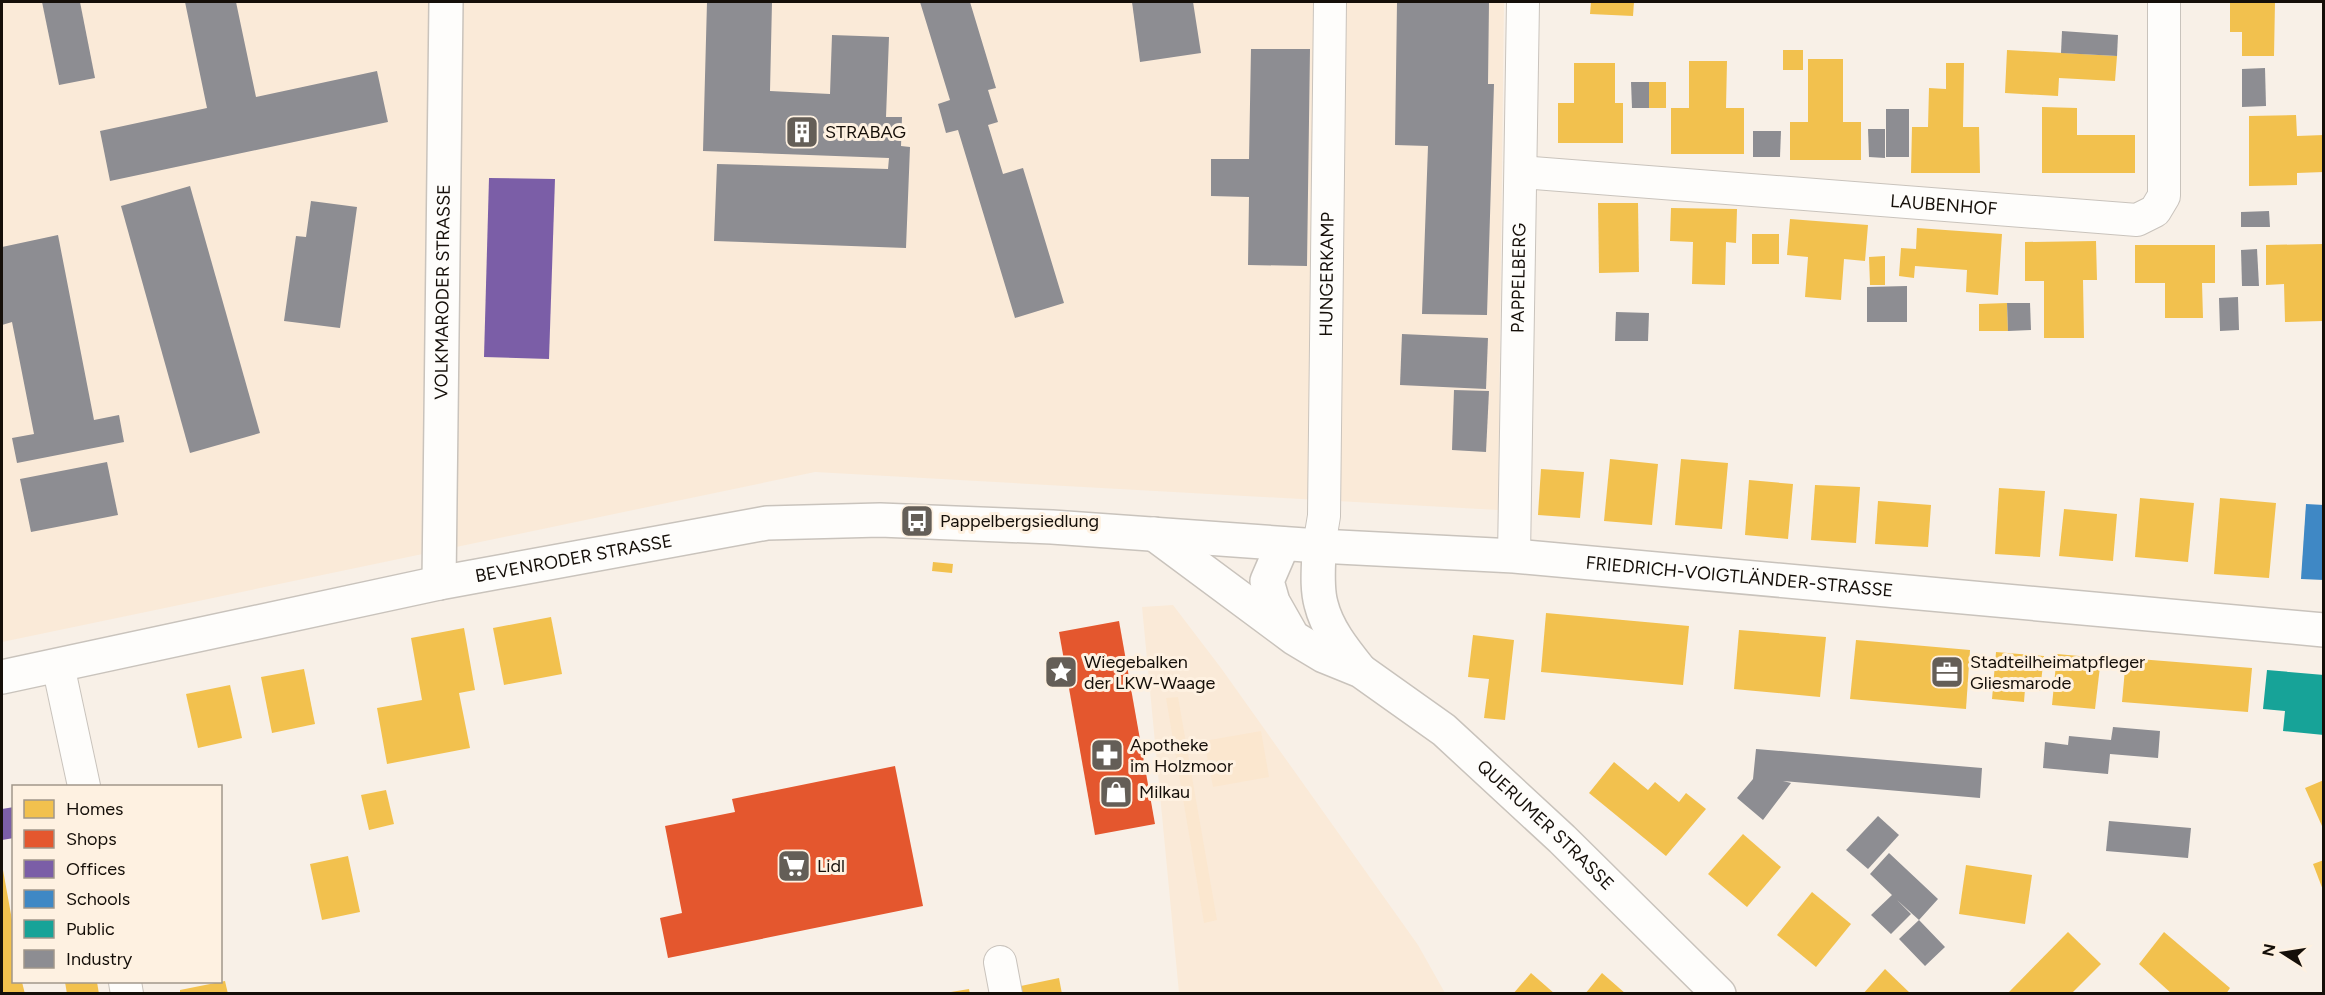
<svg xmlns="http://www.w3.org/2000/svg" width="2325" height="995" font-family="Figtree,sans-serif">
<rect width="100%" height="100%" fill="#f8f0e7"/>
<g fill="#faead8">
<polygon points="2,2 1504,2 1498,510 815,472 2,642"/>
<polygon points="1173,605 1221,668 1418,945 1445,993 1179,993 1142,607"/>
</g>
<g fill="#fbe7cf">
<polygon points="1178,697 1217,920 1204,923 1166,698"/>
<polygon points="1261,731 1269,777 1213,787 1204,741"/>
</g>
<g fill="#f2c14e">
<polygon points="1591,2 1634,2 1633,16 1590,14"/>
<polygon points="2230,2 2275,2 2274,56 2242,56 2242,32 2230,32"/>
<rect x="1783" y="50" width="20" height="20"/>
<polygon points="2007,50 2117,56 2115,81 2059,78 2058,96 2005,93"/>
<polygon points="1808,59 1843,59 1843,122 1861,122 1861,160 1790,160 1790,122 1808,122"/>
<polygon points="1689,61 1727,61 1726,108 1744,108 1744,154 1671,154 1671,108 1689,108"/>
<polygon points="1574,63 1615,63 1615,103 1623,103 1623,143 1558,143 1558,103 1574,103"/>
<polygon points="1946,63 1964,63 1963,127 1979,127 1980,173 1911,173 1912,127 1928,127 1929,88 1946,89"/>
<rect x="1649" y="82" width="17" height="26"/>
<polygon points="2042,107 2077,108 2077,135 2135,135 2135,173 2042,173"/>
<polygon points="2296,115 2297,136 2324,135 2324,172 2297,173 2297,185 2249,186 2249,116"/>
<polygon points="1598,203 1638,203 1639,272 1599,273"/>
<polygon points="1671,208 1737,209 1736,243 1726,242 1725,285 1692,284 1693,242 1670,241"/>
<polygon points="1790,219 1868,225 1865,261 1844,259 1841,300 1805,297 1808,257 1787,255"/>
<polygon points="1917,228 2002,234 1998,295 1966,292 1967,270 1915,266 1914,278 1899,276 1901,248 1916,249"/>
<rect x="1752" y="234" width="27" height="30"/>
<polygon points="2096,241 2097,280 2083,280 2084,338 2044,338 2044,281 2025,281 2025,242"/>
<polygon points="2324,244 2323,321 2285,322 2284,284 2266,285 2266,245"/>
<polygon points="2135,245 2215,245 2215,283 2202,283 2203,318 2165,318 2165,283 2135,283"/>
<polygon points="1885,256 1885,285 1870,285 1869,257"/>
<polygon points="2007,303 2008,331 1979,331 1979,304"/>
<polygon points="1610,459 1658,464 1652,525 1604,521"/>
<polygon points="1681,459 1728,463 1722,529 1675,525"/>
<polygon points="1541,469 1584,472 1580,518 1538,515"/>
<polygon points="1749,480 1793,484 1788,539 1745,535"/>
<polygon points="1815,485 1860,487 1856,543 1811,540"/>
<polygon points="1999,488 2045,491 2040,557 1995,554"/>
<polygon points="2140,498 2194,503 2188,562 2135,557"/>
<polygon points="2220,498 2276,503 2269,578 2214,574"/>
<polygon points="1878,501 1931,505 1928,547 1875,544"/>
<polygon points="2064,509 2117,514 2113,561 2059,556"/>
<polygon points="933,562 953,564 952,573 932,571"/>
<polygon points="1546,613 1689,626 1683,685 1541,672"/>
<polygon points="551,617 562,674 504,685 493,628"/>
<polygon points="464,628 475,690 459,693 470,748 387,764 377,708 422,700 411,638"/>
<polygon points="1739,630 1826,637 1820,697 1734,689"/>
<polygon points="1473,635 1514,640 1505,720 1484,718 1489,679 1468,677"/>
<polygon points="1856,640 1970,650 1966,709 1850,699"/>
<polygon points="1996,652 2044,656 2040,691 2025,689 2024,702 1992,699"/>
<polygon points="2057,654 2101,658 2095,709 2052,705"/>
<polygon points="2126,658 2252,668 2248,712 2122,702"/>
<polygon points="304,669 315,724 272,733 261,677"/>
<polygon points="230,685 242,738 198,748 186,694"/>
<polygon points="1614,762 1648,790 1655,782 1679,802 1686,793 1706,809 1666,856 1589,793"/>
<polygon points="2324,780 2324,825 2322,826 2305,788"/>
<polygon points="386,790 394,824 369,830 361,795"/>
<polygon points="1743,834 1781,867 1747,907 1708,874"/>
<polygon points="348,856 360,912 322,920 310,864"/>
<polygon points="2324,860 2324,890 2323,890 2313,864"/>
<polygon points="1966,865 2032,875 2025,924 1959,914"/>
<polygon points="3,870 14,931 14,982 22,982 25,994 2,994"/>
<polygon points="1812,892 1851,924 1816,967 1777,935"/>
<polygon points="2068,932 2101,964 2071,994 2010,994 2009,992"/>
<polygon points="2164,932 2230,988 2226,994 2172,994 2139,964"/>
<polygon points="1885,969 1911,994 1863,994"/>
<polygon points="1531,973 1555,994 1513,994"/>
<polygon points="1602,973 1626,994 1585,994"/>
<polygon points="1059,978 1062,994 1018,994 1016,987"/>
<polygon points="225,981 228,994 180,994 180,990"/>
<polygon points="65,982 97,982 99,994 67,994"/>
<polygon points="969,989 970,994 951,994 951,992"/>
</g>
<g fill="#e4572e">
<polygon points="1119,621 1155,824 1095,835 1059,632"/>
<polygon points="895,766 923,906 668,958 660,918 682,913 665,826 735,812 732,799"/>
</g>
<g fill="#7b5ea7">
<polygon points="489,178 555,179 549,359 484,357"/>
<polygon points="14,807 14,838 2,840 2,809"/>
</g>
<polygon fill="#3f88c5" points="2306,504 2324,505 2324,580 2301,579"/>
<polygon fill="#17a398" points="2267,670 2324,675 2324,735 2283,731 2285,711 2263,709"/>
<g fill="#8d8d92">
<polygon points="42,2 80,2 95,78 59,85"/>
<polygon points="185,2 236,2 256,97 377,71 388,122 110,181 100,131 207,108"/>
<polygon points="707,2 772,2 770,91 830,94 832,35 889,37 886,117 902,117 901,146 910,147 906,248 714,241 717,164 888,169 889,158 703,151"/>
<polygon points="920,2 970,2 996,88 988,90 998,122 988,125 1003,174 1023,168 1064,303 1015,318 958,130 946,133 938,104 950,100"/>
<polygon points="1132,2 1193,2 1201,53 1140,62"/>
<polygon points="1397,2 1489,2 1488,84 1494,84 1487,315 1422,314 1428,146 1395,145"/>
<polygon points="2062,31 2118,35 2117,56 2061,53"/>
<polygon points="1251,49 1310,49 1307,266 1248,265 1249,197 1211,196 1211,159 1249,159"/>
<polygon points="2265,68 2266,106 2242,107 2242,69"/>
<polygon points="1631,82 1649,82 1649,108 1632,108"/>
<rect x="1886" y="109" width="23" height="48"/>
<polygon points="1868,129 1885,129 1885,158 1869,157"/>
<polygon points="1753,131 1781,131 1780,157 1753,157"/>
<polygon points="190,186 260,433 190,453 121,206"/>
<polygon points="311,201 357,207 340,328 284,321 296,236 306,237"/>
<polygon points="2269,211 2270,227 2241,227 2241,212"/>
<polygon points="58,235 94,420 119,415 124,442 17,463 12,438 34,434 12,322 2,325 2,247"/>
<polygon points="2257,249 2259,286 2242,286 2241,250"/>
<polygon points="1907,286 1907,322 1867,322 1867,287"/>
<polygon points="2238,297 2239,330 2220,331 2219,298"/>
<polygon points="2007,303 2030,303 2031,330 2008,331"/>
<polygon points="1616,312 1649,313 1648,341 1615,341"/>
<polygon points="1402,334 1488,338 1486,389 1400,385"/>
<polygon points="1454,390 1489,391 1486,452 1452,450"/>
<polygon points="107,462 118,515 31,532 20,479"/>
<polygon points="2113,727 2160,731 2158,758 2110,754 2108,774 2043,768 2045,742 2068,745 2069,736 2111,740"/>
<polygon points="1756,749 1982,768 1980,798 1783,781 1791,783 1763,820 1737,798 1753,779"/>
<polygon points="1878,816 1899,835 1868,869 1846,850"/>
<polygon points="2109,821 2191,828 2188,858 2106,851"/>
<polygon points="1889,853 1938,899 1919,920 1945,947 1925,966 1899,939 1919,920 1897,900 1911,914 1891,934 1871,915 1892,895 1870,874"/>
</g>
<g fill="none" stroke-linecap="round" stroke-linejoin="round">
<defs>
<g id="street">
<path id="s1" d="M1521,172L2137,220L2155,211L2164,196V2"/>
<path id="s2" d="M1319,546L1324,516L1330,2"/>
<path id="s3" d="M1514,556L1523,2"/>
<polyline points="58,665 84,786"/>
<polyline points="1000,962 1006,994"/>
<polyline points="125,982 127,994"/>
</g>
<g id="secondary">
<path id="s4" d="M1154,534L1294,638L1324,656L1361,671L1444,730L1562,839L1719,994"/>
<polyline points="1283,544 1267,581 1273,602 1290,632"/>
<path d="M1319,546C1319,565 1316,586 1321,604C1327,629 1344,650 1360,670"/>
<path id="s5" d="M439,583L446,2"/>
<path id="s6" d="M2,677L439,583L767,523L880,520L1052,527L1319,546L1514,556L2324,630"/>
</g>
</defs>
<use href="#street" stroke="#c9c3bc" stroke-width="34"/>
<use href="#secondary" stroke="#c9c3bc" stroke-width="36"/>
<use href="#street" stroke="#fefdfb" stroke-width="32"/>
<use href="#secondary" stroke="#fefdfb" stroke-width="33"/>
</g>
<defs>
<symbol id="building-square" viewBox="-11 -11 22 22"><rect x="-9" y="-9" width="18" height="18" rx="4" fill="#645e57" stroke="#fef1e1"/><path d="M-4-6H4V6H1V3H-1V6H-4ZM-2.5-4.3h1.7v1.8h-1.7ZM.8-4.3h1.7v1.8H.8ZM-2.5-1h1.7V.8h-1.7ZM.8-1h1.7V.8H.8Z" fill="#fff"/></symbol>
<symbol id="bus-square" viewBox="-11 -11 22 22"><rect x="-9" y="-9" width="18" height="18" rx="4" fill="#645e57" stroke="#fef1e1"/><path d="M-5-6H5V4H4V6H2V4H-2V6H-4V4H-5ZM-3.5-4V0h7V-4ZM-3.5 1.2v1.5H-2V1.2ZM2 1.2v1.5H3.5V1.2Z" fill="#fff"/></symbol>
<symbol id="sight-square" viewBox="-11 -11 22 22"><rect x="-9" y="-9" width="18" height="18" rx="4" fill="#645e57" stroke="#fef1e1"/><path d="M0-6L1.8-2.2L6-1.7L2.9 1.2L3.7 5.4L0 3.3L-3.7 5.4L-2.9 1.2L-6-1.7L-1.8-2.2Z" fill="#fff"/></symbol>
<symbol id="office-square" viewBox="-11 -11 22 22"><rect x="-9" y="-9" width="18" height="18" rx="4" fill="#645e57" stroke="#fef1e1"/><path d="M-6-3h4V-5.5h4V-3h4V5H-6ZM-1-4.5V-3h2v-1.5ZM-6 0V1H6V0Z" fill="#fff"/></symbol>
<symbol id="pharmacy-square" viewBox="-11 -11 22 22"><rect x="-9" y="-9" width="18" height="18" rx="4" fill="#645e57" stroke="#fef1e1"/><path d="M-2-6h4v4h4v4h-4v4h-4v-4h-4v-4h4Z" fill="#fff"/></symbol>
<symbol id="shop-square" viewBox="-11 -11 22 22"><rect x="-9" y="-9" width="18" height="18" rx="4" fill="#645e57" stroke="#fef1e1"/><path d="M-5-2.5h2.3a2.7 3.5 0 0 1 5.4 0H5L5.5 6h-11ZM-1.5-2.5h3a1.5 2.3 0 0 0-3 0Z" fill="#fff"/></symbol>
<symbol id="supermarket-square" viewBox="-11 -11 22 22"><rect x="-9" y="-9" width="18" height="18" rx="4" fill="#645e57" stroke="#fef1e1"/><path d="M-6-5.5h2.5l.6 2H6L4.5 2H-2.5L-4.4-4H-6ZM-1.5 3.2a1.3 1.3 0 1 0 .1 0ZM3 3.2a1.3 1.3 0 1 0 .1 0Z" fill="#fff"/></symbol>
</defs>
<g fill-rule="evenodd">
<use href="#building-square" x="783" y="113" width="38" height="38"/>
<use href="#bus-square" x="898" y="502" width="38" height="38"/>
<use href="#sight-square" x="1042" y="653" width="38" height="38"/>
<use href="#office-square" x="1928" y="653" width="38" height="38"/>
<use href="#pharmacy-square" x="1088" y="736" width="38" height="38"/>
<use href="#shop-square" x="1097" y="773" width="38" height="38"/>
<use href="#supermarket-square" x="775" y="847" width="38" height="38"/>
</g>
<g text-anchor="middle" stroke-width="6" stroke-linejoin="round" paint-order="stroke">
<g font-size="18" fill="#150f09" stroke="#fef1e1" text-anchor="start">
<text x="825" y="138">STRABAG</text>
<text x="940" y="527">Pappelbergsiedlung</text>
<text x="1084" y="668">Wiegebalken<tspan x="1084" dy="21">der LKW-Waage</tspan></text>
<text x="1970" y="668">Stadteilheimatpfleger<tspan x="1970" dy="21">Gliesmarode</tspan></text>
<text x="1130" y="751">Apotheke<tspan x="1130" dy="21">im Holzmoor</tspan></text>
<text x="1139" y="798">Milkau</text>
<text x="817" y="872">Lidl</text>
</g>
<g font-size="18" fill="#150f09" stroke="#fef1e1">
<text dy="6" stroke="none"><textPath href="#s1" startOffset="424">LAUBENHOF</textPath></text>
<text dy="6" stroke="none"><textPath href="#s2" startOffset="272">HUNGERKAMP</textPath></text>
<text dy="6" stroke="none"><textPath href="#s3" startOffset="278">PAPPELBERG</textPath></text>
<text dy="6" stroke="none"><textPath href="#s5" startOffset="291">VOLKMARODER STRASSE</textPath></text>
<text dy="6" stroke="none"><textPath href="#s6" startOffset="584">BEVENRODER STRASSE</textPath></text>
<text dy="6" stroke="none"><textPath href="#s6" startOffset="1755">FRIEDRICH-VOIGTLÄNDER-STRASSE</textPath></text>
<text dy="6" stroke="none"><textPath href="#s4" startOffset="490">QUERUMER STRASSE</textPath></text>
</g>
</g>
<rect width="2325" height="995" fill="none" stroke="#150f09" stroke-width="6"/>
<rect x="12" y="785" width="210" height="198" fill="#fef1e1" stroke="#a1978b" stroke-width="1.5"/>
<rect x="24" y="800" width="30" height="18" fill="#f2c14e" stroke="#a1978b" stroke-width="1.5"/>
<text x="66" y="815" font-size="18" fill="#150f09">Homes</text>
<rect x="24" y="830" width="30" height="18" fill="#e4572e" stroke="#a1978b" stroke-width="1.5"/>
<text x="66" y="845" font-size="18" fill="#150f09">Shops</text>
<rect x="24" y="860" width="30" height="18" fill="#7b5ea7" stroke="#a1978b" stroke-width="1.5"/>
<text x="66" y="875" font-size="18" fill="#150f09">Offices</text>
<rect x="24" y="890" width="30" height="18" fill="#3f88c5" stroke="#a1978b" stroke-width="1.5"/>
<text x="66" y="905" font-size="18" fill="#150f09">Schools</text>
<rect x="24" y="920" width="30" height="18" fill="#17a398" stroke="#a1978b" stroke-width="1.5"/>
<text x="66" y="935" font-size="18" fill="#150f09">Public</text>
<rect x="24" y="950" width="30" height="18" fill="#8d8d92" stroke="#a1978b" stroke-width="1.5"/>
<text x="66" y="965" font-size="18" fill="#150f09">Industry</text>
<g transform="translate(2283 953) rotate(282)" stroke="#fef1e1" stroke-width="4.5" paint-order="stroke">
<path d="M0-4.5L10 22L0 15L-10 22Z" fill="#150f09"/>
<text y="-9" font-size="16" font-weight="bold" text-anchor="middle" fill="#150f09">N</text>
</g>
</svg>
